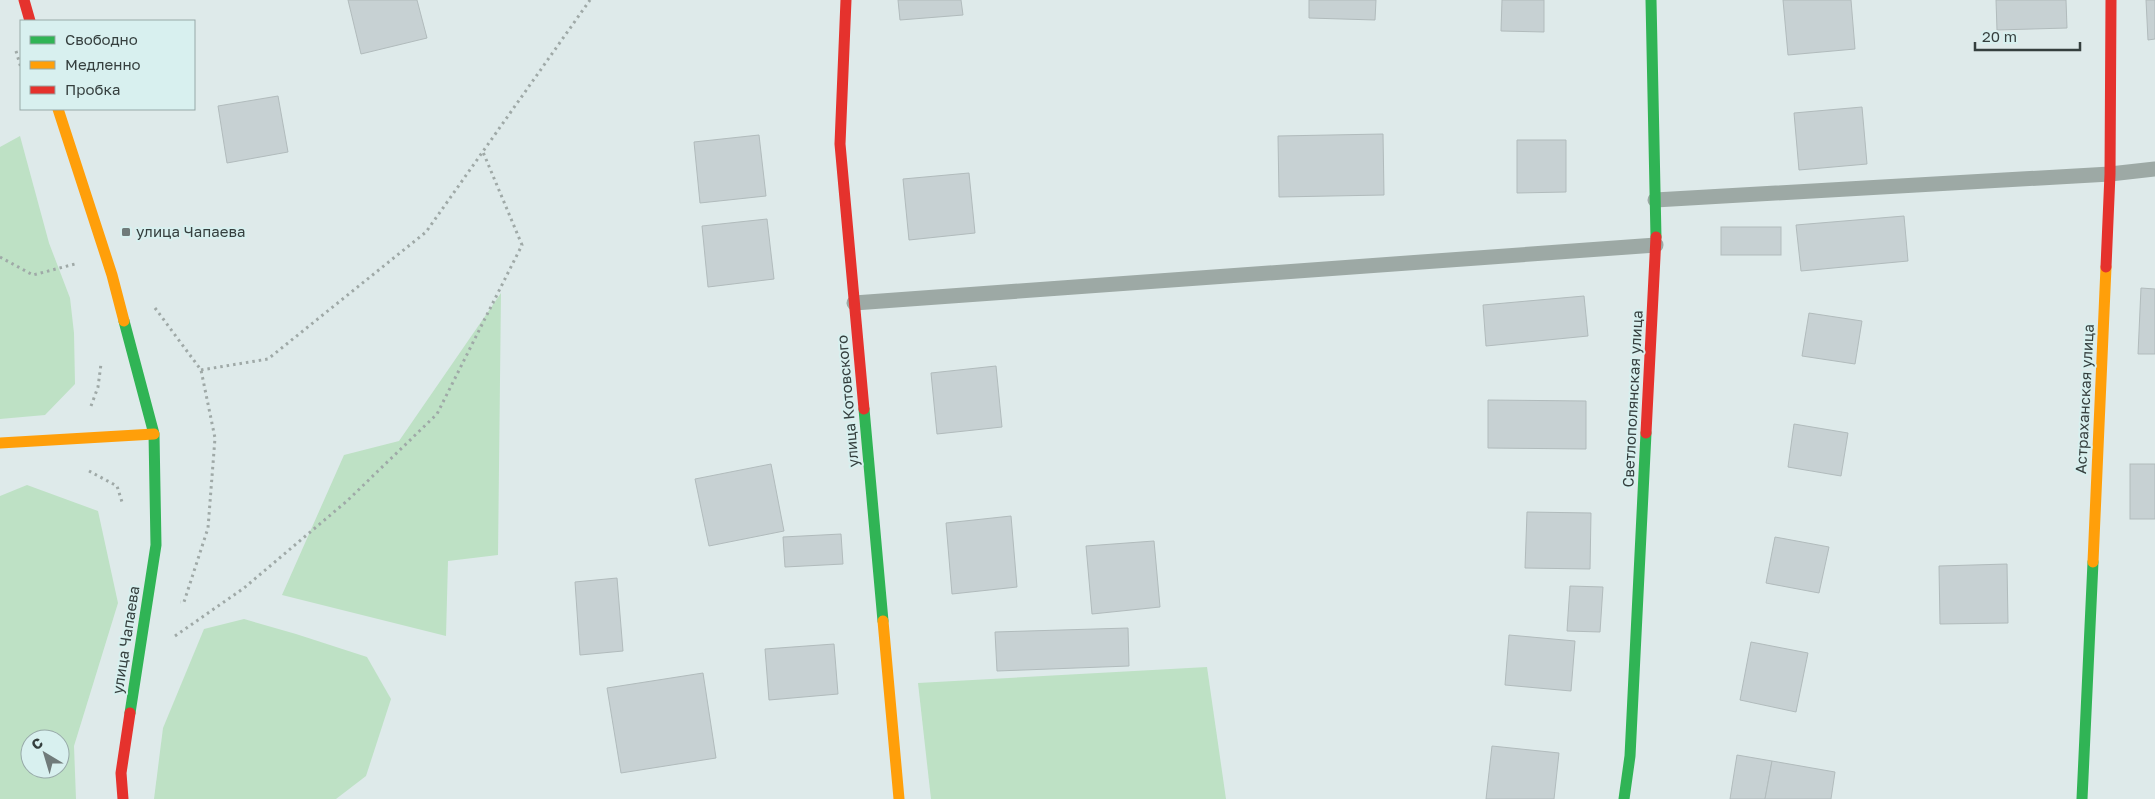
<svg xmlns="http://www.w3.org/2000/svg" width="2155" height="799" font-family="'Golos Text',sans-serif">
<rect width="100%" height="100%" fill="#deeaea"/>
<g fill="#bee1c5" fill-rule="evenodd">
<polygon points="20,136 49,243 70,298 74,333 75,384 45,415 0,419 0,147"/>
<polygon points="501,293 498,555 448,561 446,636 282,595 344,455 399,441"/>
<path d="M27,485L98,511L118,603L74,746L76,799H0V496ZM30,739H60V769H30Z"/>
<polygon points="244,619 296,634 367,657 391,699 366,776 336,799 154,799 163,728 204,629"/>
<polygon points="1207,667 1226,799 931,799 918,683"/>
</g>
<g fill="#c7d1d3" stroke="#b1bbbc">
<polygon points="348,0 417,0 427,38 361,54"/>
<polygon points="898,0 961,0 963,15 900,20"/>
<polygon points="1309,0 1376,0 1375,20 1309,18"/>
<polygon points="1502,0 1544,0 1544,32 1501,31"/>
<polygon points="1783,0 1851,0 1855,49 1788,55"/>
<polygon points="1996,0 2066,0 2067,28 1997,30"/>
<polygon points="2146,0 2155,0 2155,39 2148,40"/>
<polygon points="278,96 288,152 227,163 218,106"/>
<polygon points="1862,107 1867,164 1799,170 1794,113"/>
<polygon points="1383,134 1384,195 1279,197 1278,136"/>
<polygon points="759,135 766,196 700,203 694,142"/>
<polygon points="1517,140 1566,140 1566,192 1517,193"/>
<polygon points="969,173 975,233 909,240 903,179"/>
<polygon points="1904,216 1908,261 1801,271 1796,225"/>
<polygon points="767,219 774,279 708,287 702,226"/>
<rect x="1721" y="227" width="60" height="28"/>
<polygon points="2141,288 2155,289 2155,354 2138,354"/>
<polygon points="1584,296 1588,336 1486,346 1483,305"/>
<polygon points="1809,313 1862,321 1855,364 1802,356"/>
<polygon points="996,366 1002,427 937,434 931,373"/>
<polygon points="1488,400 1586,401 1586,449 1488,448"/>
<polygon points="1794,424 1848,433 1841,476 1788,467"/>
<polygon points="771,464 784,531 709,546 695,479"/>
<rect x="2130" y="464" width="25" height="55"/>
<polygon points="1527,512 1591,513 1590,569 1525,568"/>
<polygon points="1011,516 1017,587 952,594 946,523"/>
<polygon points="841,534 843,564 785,567 783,537"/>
<polygon points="1775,537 1829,547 1819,593 1766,583"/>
<polygon points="1154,541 1160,607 1092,614 1086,546"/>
<polygon points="2007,564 2008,623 1940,624 1939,566"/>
<polygon points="617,578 623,651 580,655 575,582"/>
<polygon points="1570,586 1603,587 1600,632 1567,631"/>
<polygon points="1128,628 1129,666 997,671 995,632"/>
<polygon points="1509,635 1575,641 1571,691 1505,685"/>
<polygon points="1751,642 1808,653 1796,712 1740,700"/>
<polygon points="834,644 838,694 769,700 765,649"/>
<polygon points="703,673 716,758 621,773 607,688"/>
<polygon points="1492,746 1559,753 1554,799 1486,799"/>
<polygon points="1737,755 1772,761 1765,799 1730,799"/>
<polygon points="1772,761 1835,772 1831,799 1765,799"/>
</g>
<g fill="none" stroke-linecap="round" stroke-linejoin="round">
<g stroke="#9fa9a7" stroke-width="3" stroke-dasharray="2.5 4" stroke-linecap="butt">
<polyline points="16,51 21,68"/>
<polyline points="0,257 33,275 75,264"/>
<polyline points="155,308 201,370 215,438 208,528 184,602 180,602"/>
<polyline points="201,370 268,359 426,232 590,0"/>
<polyline points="91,406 98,387 101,364"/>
<polyline points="89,471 117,486 122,502"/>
<polyline points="175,636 244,588 347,501 437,414 522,245 483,152"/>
</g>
<g stroke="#9da9a5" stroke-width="15">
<polyline points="1655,200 2110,174 2155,169"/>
<polyline points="854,303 1656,245"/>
</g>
<g stroke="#30b455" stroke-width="11">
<polyline points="1651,0 1656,237"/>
<polyline points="124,321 154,434 156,545 130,713"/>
<polyline points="864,409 883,621"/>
<polyline points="1624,799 1630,756 1646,433"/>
<polyline points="2082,799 2093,562"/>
</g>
<g stroke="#ff9f0a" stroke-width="11">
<polyline points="58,109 112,275 124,321"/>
<polyline points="0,443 154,434"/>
<polyline points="2093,562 2106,267"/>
<polyline points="883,621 899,799"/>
</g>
<g stroke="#e5322d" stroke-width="11">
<polyline points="24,0 30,21"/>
<polyline points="846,0 840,144 864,409"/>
<polyline points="2106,267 2110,174 2111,0"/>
<polyline points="1646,433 1656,237"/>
<polyline points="123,799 121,773 130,713"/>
</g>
</g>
<rect fill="#707b7a" stroke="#d8f0ef" stroke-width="2" x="121" y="227" width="10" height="10" rx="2.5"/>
<g text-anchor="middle" stroke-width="4" stroke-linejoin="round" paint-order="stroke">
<g font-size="15" fill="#353f3e" stroke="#d8f0ef" text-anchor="start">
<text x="136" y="237">улица Чапаева</text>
</g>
<g font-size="15" fill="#353f3e" stroke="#d8f0ef">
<text transform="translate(1633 399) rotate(-87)" y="5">Светлополянская улица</text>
<text transform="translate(2085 399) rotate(-87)" y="5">Астраханская улица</text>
<text transform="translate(848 401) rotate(-95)" y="5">улица Котовского</text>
<text transform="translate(126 640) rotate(-81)" y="5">улица Чапаева</text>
</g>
</g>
<rect x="20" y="20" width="175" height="90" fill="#d8f0ef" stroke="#97a9a8"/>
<rect x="30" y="36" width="25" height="8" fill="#30b455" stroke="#97a9a8"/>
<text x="65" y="45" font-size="15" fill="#353f3e">Свободно</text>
<rect x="30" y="61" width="25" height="8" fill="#ff9f0a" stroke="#97a9a8"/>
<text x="65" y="70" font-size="15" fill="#353f3e">Медленно</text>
<rect x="30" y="86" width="25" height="8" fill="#e5322d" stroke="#97a9a8"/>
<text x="65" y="95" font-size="15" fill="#353f3e">Пробка</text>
<g transform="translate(45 754) rotate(322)"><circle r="24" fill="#d8f0ef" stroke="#97a9a8"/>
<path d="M0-4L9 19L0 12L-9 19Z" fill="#707b7a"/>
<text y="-8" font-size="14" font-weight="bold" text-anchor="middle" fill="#353f3e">С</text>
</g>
<path d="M1975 42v8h105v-8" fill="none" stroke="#353f3e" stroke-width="2.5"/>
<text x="1982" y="42" font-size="15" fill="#353f3e" stroke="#d8f0ef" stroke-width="4" paint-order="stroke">20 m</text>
</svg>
